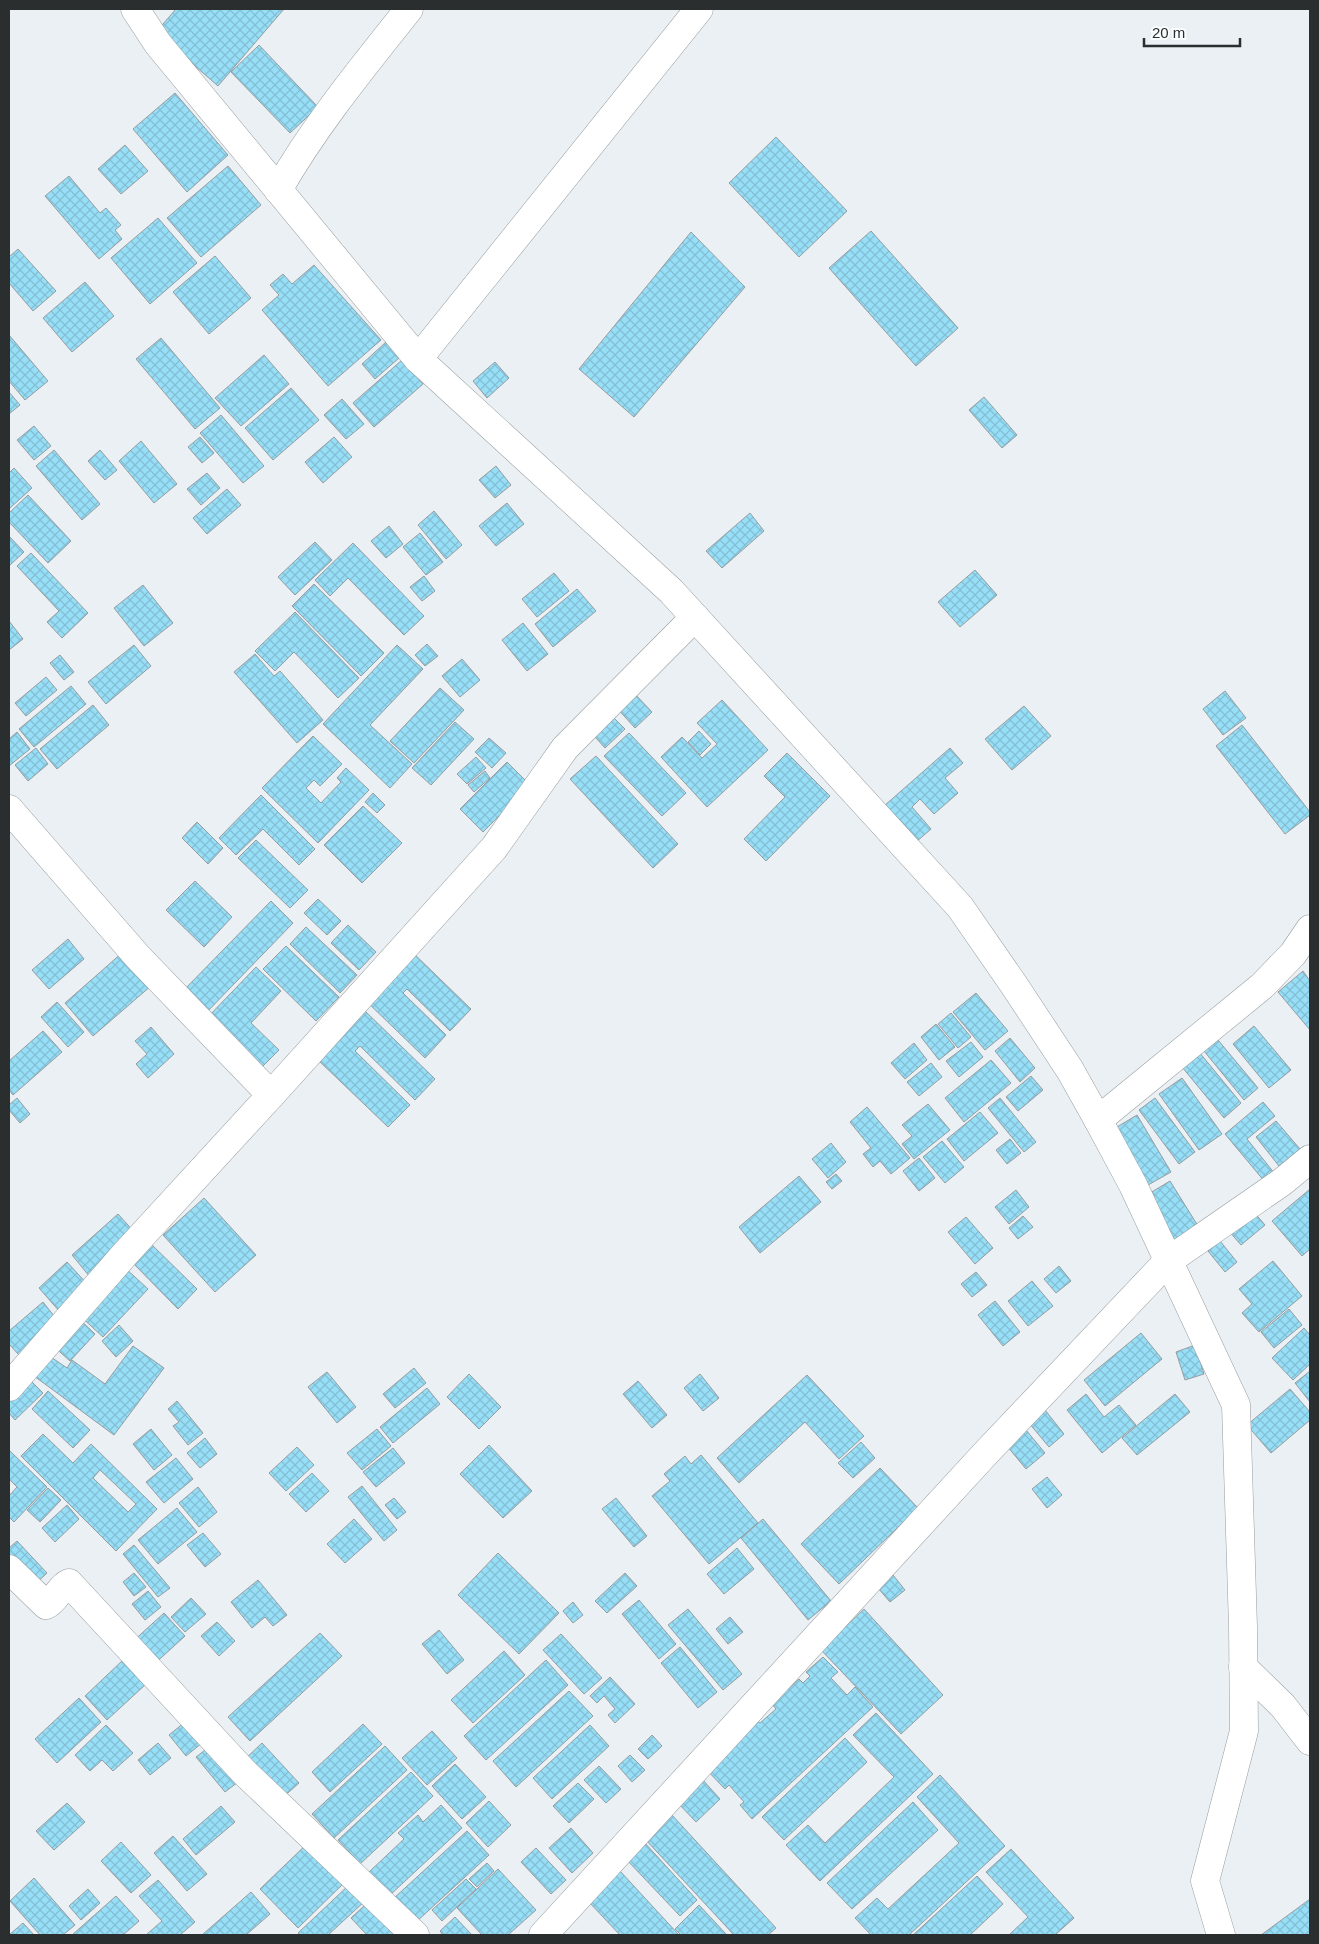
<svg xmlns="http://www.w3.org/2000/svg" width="1319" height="1944" font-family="Helvetica,sans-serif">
<defs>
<pattern id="building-cross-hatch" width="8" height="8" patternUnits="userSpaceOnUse" patternTransform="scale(1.25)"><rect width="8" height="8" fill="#97def7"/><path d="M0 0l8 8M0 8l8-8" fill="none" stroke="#82bfd4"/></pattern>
</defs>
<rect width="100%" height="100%" fill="#eaf0f3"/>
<g fill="url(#building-cross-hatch)" stroke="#979d9f" fill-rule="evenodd">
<polygon points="176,9 284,9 218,86 156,32"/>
<polygon points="259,45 318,107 290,133 231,72"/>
<polygon points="175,93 228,155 187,192 133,129"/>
<polygon points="776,137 847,211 799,257 729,183"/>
<polygon points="125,145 148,171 121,194 98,169"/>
<polygon points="228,166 261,205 201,257 167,218"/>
<polygon points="69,176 100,213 106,208 121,225 115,230 122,239 99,259 45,196"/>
<polygon points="158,218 197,263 150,304 111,258"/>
<polygon points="871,231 958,328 916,366 829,268"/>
<polygon points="691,232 745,287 634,417 579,369"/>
<polygon points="18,249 56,291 33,311 9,283 9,257"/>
<polygon points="215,256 251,298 209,334 173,292"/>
<polygon points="314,265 381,340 328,386 262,310 279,295 270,285 283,274 292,284"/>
<polygon points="85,282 114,316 72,352 43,318"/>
<polygon points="9,335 48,381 25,400 9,381"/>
<polygon points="161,338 220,408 195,429 136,359"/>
<polygon points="386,342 399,358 375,379 362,364"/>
<polygon points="264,355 289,384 241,426 215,398"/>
<polygon points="402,360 423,384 374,427 353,403"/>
<polygon points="495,362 509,378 487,398 473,381"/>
<polygon points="291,388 319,420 273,460 245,428"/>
<polygon points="9,392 20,405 9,414"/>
<polygon points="984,397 1017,435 1002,448 969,410"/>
<polygon points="342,399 364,424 346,439 324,415"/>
<polygon points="221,415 264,466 243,483 200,433"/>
<polygon points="34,426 51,446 34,460 17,440"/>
<polygon points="200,437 214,453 202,463 188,447"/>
<polygon points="334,437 352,457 323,483 305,462"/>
<polygon points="141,441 177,484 154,503 119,461"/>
<polygon points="54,450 100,504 82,520 36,466"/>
<polygon points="100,450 117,470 105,480 88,461"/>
<polygon points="496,466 511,485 495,498 479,480"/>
<polygon points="14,468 32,488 9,509 9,473"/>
<polygon points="207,473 220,488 201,505 187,489"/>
<polygon points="227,489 241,505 207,534 193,518"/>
<polygon points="28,495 71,541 48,563 9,522 9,513"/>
<polygon points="507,503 524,524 496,546 479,526"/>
<polygon points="434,511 462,545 446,559 418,525"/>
<polygon points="750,513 764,531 722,568 706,551"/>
<polygon points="389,526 403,544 386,558 371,541"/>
<polygon points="420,533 443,562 426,575 403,547"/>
<polygon points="9,536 24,552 9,566"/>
<polygon points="315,542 332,560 295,595 278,577"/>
<polygon points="353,543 424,616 404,635 348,578 330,596 315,580"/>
<polygon points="31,553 88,613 62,638 47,622 59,611 17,566"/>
<polygon points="975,570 997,595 960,627 938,602"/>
<polygon points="554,573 569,591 537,617 522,599"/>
<polygon points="424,576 435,591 422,601 410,587"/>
<polygon points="314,584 384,653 361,676 292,606"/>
<polygon points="143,585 173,623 144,646 114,608"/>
<polygon points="577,589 596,611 553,647 535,624"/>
<polygon points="295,612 359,678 338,698 294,652 275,671 255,651"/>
<polygon points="9,621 23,639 9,650"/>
<polygon points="523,623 548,654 527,671 502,640"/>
<polygon points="427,644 438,656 425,666 415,655"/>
<polygon points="134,645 151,666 106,704 88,682"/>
<polygon points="397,645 423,669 370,725 412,764 390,788 323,724"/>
<polygon points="255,654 274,676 280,671 323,720 297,743 234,672"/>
<polygon points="60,655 74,672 64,680 50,663"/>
<polygon points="462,659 480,680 460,697 442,676"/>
<polygon points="46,677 57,690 26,716 15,703"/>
<polygon points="71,686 86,704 34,747 19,729"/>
<polygon points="440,688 464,710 414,763 390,741"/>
<polygon points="631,690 652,712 635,728 614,705"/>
<polygon points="1225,691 1246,718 1223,735 1203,709"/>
<polygon points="722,700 768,750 707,807 661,757 682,737 702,758 717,744 697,723"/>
<polygon points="93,705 109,725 57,769 40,749"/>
<polygon points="1024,706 1051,736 1012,770 985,739"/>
<polygon points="606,710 625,729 605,748 587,728"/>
<polygon points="455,722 474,739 431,785 412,768"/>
<polygon points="1242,725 1310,812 1310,815 1285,834 1216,746"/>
<polygon points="699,731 711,744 700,755 688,742"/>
<polygon points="17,732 30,749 9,766 9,739"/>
<polygon points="629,733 686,793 662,816 604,756"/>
<polygon points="313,736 342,764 320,786 314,780 306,788 321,803 341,782 337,778 346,768 369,790 318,843 262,788"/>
<polygon points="489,738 506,753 492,768 475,752"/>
<polygon points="36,748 48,764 28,781 15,765"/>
<polygon points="950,748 963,763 945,778 958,793 934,814 920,799 912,807 931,829 916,842 884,806"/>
<polygon points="787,753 830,796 766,861 744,839 785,797 764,776"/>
<polygon points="596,756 678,844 653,868 570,779"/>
<polygon points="476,757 486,768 467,784 457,774"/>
<polygon points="507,762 530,785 483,832 460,809"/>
<polygon points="485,771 490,778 474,792 468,785"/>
<polygon points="373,793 385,805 377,813 365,802"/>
<polygon points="261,795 315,849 299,865 263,829 236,855 219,838"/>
<polygon points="363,806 402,843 362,883 324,845"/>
<polygon points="197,822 223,848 208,864 182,838"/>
<polygon points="256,840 308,890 290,908 238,858"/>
<polygon points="195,881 232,917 204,947 166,910"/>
<polygon points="318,899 341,921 327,935 304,913"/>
<polygon points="271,901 293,923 204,1015 181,993"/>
<polygon points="348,925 376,952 359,970 331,943"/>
<polygon points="306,927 357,975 340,993 290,944"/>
<polygon points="68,939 84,959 49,989 32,970"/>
<polygon points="286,946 339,997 316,1021 263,969"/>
<polygon points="409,949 471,1009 450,1031 407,989 403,993 446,1035 425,1058 363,998"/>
<polygon points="123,952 152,985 93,1036 65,1003"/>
<polygon points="256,967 281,991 251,1023 279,1050 259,1070 206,1019"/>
<polygon points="1303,971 1310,981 1310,1030 1278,992"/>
<polygon points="976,993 1008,1031 985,1050 953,1012"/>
<polygon points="57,1002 84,1032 68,1047 41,1017"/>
<polygon points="364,1010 435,1079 415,1100 360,1046 355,1051 410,1105 388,1127 317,1059"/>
<polygon points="951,1013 971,1037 958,1048 938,1024"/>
<polygon points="936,1024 955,1047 939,1060 921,1037"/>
<polygon points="1254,1026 1291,1070 1269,1088 1233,1044"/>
<polygon points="151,1027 174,1054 148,1078 136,1064 147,1054 135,1041"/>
<polygon points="43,1031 62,1052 13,1095 9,1090 9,1061"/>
<polygon points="1010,1038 1035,1068 1020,1082 995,1051"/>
<polygon points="1218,1040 1258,1088 1244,1100 1204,1051"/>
<polygon points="971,1042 983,1057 959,1077 946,1061"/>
<polygon points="914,1043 927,1060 905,1079 891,1063"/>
<polygon points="1199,1052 1241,1103 1224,1118 1182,1067"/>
<polygon points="991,1060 1011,1083 964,1122 945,1098"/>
<polygon points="931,1063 942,1077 919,1096 907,1082"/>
<polygon points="1031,1076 1043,1090 1018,1111 1006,1097"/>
<polygon points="1182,1078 1222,1134 1199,1150 1159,1094"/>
<polygon points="17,1098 30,1114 20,1123 9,1110 9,1105"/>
<polygon points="1000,1098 1036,1142 1024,1152 988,1108"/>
<polygon points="1155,1098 1195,1152 1179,1164 1139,1110"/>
<polygon points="1263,1102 1275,1116 1247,1139 1275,1174 1265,1182 1225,1134"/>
<polygon points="928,1104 950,1130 914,1159 902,1144 912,1136 902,1125"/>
<polygon points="867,1107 910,1158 891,1174 880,1161 873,1167 863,1154 871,1148 850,1122"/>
<polygon points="980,1112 998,1133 964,1161 947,1139"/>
<polygon points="1137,1115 1171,1172 1141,1189 1107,1133"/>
<polygon points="1276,1121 1300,1149 1279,1166 1256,1137"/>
<polygon points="1010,1139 1021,1153 1007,1164 996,1150"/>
<polygon points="942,1141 964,1167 945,1183 923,1157"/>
<polygon points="831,1143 846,1162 828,1178 812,1159"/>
<polygon points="919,1158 935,1178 919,1191 903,1171"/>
<polygon points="836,1174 842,1181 832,1189 826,1182"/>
<polygon points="799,1176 821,1202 760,1253 739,1227"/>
<polygon points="1170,1181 1203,1234 1178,1250 1145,1196"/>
<polygon points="1310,1189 1310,1249 1302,1256 1272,1221"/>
<polygon points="1016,1190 1029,1207 1009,1224 995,1207"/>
<polygon points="204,1198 256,1255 215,1292 163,1235"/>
<polygon points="1252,1210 1265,1225 1241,1245 1228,1230"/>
<polygon points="118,1214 137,1235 90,1277 72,1255"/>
<polygon points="1023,1216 1033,1227 1018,1239 1009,1228"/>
<polygon points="966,1217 993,1248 975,1264 948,1232"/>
<polygon points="147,1240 197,1289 178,1309 129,1259"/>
<polygon points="1220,1241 1237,1262 1225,1272 1208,1251"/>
<polygon points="1273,1261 1302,1296 1259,1332 1242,1313 1252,1304 1239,1289"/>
<polygon points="67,1262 89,1286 60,1312 39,1288"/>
<polygon points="123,1266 148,1289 103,1337 78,1314"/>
<polygon points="1059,1266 1071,1281 1056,1293 1044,1279"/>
<polygon points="976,1272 987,1285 972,1297 961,1284"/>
<polygon points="1032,1281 1053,1306 1028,1326 1008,1301"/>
<polygon points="995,1301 1020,1332 1003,1346 978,1315"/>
<polygon points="43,1302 58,1321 19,1355 9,1344 9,1331"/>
<polygon points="1289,1309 1302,1325 1274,1348 1261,1332"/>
<polygon points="76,1316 95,1334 70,1361 51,1344"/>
<polygon points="119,1325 133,1341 116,1357 102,1341"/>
<polygon points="1304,1328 1310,1335 1310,1364 1293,1380 1272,1358"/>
<polygon points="1141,1333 1162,1359 1105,1406 1084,1380"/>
<polygon points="1195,1345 1204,1374 1185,1380 1176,1352"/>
<polygon points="133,1346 164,1368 114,1435 30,1373 45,1353 67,1368 72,1360 105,1384"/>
<polygon points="414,1368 426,1383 395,1408 383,1394"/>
<polygon points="1310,1371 1310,1402 1295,1383"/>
<polygon points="327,1372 356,1407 337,1423 308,1387"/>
<polygon points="469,1374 501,1407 479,1429 447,1397"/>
<polygon points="700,1374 719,1398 703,1411 684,1388"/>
<polygon points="807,1375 864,1436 839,1459 805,1422 739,1483 717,1458"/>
<polygon points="27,1377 43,1393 15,1420 9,1413 9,1395"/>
<polygon points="638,1381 667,1415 652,1428 623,1394"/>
<polygon points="427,1388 440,1404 393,1443 380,1427"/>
<polygon points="1290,1389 1310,1412 1310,1420 1271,1453 1247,1425"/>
<polygon points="48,1391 90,1430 73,1448 32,1409"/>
<polygon points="1086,1394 1104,1417 1119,1405 1136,1425 1102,1453 1067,1410"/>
<polygon points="1175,1394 1190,1412 1137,1455 1122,1438"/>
<polygon points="177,1401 203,1433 188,1445 173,1426 179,1422 168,1409"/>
<polygon points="1045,1410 1064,1434 1049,1447 1029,1423"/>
<polygon points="151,1429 172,1455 154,1470 133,1444"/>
<polygon points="377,1429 391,1446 362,1470 347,1453"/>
<polygon points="1026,1430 1045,1453 1026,1469 1007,1446"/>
<path d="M43,1434L73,1463L91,1444L157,1509L116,1551L21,1456ZM100,1470L136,1504L128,1512L93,1478Z"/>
<polygon points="205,1438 217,1454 200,1468 187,1453"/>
<polygon points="861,1442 875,1458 853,1478 838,1463"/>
<polygon points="489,1445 532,1491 503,1518 460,1474"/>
<polygon points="297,1447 314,1465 286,1491 269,1473"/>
<polygon points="393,1448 405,1463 376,1487 363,1472"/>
<polygon points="9,1450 47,1487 14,1522 9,1517 9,1496 17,1487 9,1479"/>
<polygon points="701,1455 758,1523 709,1564 652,1496 670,1481 664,1474 685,1456 691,1464"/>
<polygon points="176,1458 193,1479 164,1503 146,1482"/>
<polygon points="880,1468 918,1508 839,1584 801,1544"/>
<polygon points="312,1473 329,1491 306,1512 289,1494"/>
<polygon points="1047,1477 1062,1495 1047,1508 1032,1489"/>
<polygon points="362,1486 397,1530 384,1541 348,1497"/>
<polygon points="198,1487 217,1512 199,1527 179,1503"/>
<polygon points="48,1488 61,1500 40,1522 27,1510"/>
<polygon points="394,1498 406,1512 397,1519 385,1505"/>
<polygon points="616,1498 647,1536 634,1547 602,1509"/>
<polygon points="67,1505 79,1519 55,1542 42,1528"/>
<polygon points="177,1508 197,1532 158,1564 138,1540"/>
<polygon points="354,1519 372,1539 345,1563 327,1544"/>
<polygon points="763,1519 831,1601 808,1620 741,1538"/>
<polygon points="203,1533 221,1554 205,1567 187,1545"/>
<polygon points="17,1541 47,1573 33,1586 9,1559 9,1548"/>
<polygon points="134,1545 170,1588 158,1597 123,1554"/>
<polygon points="737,1548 754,1569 724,1594 707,1574"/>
<polygon points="498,1553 559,1613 519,1654 458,1595"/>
<polygon points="134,1573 146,1587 134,1596 123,1582"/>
<polygon points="625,1573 637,1586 607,1613 595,1601"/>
<polygon points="893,1575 905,1590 890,1602 878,1588"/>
<polygon points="258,1580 287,1615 273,1626 265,1617 252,1628 231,1602"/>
<polygon points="148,1591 161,1607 145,1620 132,1604"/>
<polygon points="191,1598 206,1614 185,1632 171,1617"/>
<polygon points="639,1600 676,1644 659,1659 622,1614"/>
<polygon points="573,1602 583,1615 573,1623 563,1611"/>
<polygon points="688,1609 742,1674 723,1690 668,1625"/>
<polygon points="864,1609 943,1695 901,1734 821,1650"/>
<polygon points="164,1613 185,1636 151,1667 130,1644"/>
<polygon points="730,1617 743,1632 728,1644 716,1629"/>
<polygon points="217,1622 235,1641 219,1656 201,1636"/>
<polygon points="439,1630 464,1660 447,1674 422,1644"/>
<polygon points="320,1633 342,1656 250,1741 228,1717"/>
<polygon points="561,1634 602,1678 584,1694 543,1650"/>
<polygon points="680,1647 717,1692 698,1708 661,1663"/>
<polygon points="504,1651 525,1675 473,1723 451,1700"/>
<polygon points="823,1657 838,1672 831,1678 847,1695 855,1687 873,1707 752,1819 740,1805 744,1802 729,1785 725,1789 704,1767 756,1719 760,1723 776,1709 772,1704 799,1679 803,1683 810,1676 806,1672"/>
<polygon points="123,1660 145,1685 107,1720 85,1696"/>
<polygon points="546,1660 568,1685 486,1760 464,1736"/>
<polygon points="610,1677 635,1704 615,1723 608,1715 615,1709 604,1696 597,1703 590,1696"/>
<polygon points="569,1691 593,1716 516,1787 493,1761"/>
<polygon points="79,1698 101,1722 57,1763 35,1739"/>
<polygon points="876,1713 933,1774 820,1881 786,1845 808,1825 825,1843 894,1777 853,1735"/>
<polygon points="185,1722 202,1743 186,1756 169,1735"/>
<polygon points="363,1724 382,1744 330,1792 312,1772"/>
<polygon points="106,1725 133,1753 113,1771 102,1760 90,1771 75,1755"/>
<polygon points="590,1725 609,1746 552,1799 533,1778"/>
<polygon points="432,1731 457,1758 427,1785 402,1758"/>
<polygon points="652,1735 662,1746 648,1759 638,1749"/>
<polygon points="845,1738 867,1762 784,1840 762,1817"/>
<polygon points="158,1743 171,1758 150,1775 138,1760"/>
<polygon points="262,1743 299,1783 280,1800 243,1761"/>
<polygon points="385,1746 407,1770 334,1838 312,1814"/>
<polygon points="209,1747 238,1782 225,1792 196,1757"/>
<polygon points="630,1755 645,1770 632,1782 618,1766"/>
<polygon points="455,1764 486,1797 462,1819 432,1786"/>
<polygon points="599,1766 621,1789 606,1803 584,1780"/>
<polygon points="411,1772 433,1796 360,1864 338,1840"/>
<polygon points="940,1775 1005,1846 909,1935 871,1935 855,1918 877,1898 888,1909 959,1843 917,1797"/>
<polygon points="702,1779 720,1799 696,1822 677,1802"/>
<polygon points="578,1783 594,1799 569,1823 553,1806"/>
<polygon points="489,1801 511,1825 488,1847 466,1823"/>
<polygon points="913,1802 938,1830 852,1909 827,1883"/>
<polygon points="67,1803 85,1822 54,1850 36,1831"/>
<polygon points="441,1805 462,1828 389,1896 368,1873 404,1839 398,1833 418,1815 423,1822"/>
<polygon points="221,1806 235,1822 196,1855 183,1839"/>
<polygon points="671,1814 776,1928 768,1935 734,1935 645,1839"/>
<polygon points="571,1828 593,1853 572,1873 549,1848"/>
<polygon points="467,1831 489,1855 415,1923 393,1899"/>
<polygon points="173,1836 207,1874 187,1891 154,1853"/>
<polygon points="310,1841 347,1880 298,1928 260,1889"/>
<polygon points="121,1842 151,1875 131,1893 101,1861"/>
<polygon points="644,1842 697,1900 680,1916 626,1859"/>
<polygon points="536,1848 566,1880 551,1894 521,1862"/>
<polygon points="1011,1849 1074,1918 1055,1935 1009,1935 1028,1917 986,1872"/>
<polygon points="487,1863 494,1871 477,1887 469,1879"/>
<polygon points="498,1869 536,1910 508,1935 482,1935 457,1908"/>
<polygon points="620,1871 679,1935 620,1935 588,1901"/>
<polygon points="977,1876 1003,1904 970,1935 913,1935"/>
<polygon points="34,1878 75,1925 63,1935 40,1935 10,1901"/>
<polygon points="466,1879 476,1889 442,1921 432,1910"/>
<polygon points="158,1880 195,1922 180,1935 146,1935 162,1921 139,1896"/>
<polygon points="350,1884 365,1901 328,1935 301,1935 298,1933"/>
<polygon points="88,1889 100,1903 81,1920 69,1906"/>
<polygon points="251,1892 270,1914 246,1935 202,1935"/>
<polygon points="116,1896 139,1921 123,1935 72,1935"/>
<polygon points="1310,1899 1310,1935 1261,1935"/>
<polygon points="366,1904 395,1935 367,1935 351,1918"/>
<polygon points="699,1905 727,1935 681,1935 675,1929"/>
<polygon points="455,1917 472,1935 443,1935 440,1931"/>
<polygon points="23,1923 34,1935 9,1935"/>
</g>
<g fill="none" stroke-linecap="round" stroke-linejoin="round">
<defs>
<g id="street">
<polyline points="135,9 158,44 418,359 671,591 960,907 1014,985 1070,1070 1098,1120 1133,1185 1236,1405 1243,1627 1244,1731 1205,1881 1221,1935"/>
<path d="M278,190C315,125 363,67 409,9"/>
<polyline points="418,359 699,9"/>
<polyline points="9,809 138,957 271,1095 494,848 565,748 695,617"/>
<polyline points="1098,1120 1262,986 1293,954 1310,929"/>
<polyline points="9,1387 125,1254 271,1095"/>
<path d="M9,1569L46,1605C56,1601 59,1587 69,1583L244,1772L415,1935"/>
<polyline points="1243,1667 1283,1706 1310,1741"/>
<polyline points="543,1935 984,1455 1168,1261 1282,1182 1310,1159"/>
</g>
</defs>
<use href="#street" stroke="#979d9f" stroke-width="29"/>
<use href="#street" stroke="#fff" stroke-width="28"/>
</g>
<rect width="1319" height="1944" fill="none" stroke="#2b2e2e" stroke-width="20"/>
<path d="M1144 38v8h96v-8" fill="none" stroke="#2b2e2e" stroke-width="2.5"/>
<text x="1152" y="38" font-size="15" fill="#2b2e2e" stroke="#f9fdfe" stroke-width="4" paint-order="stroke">20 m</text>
</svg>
